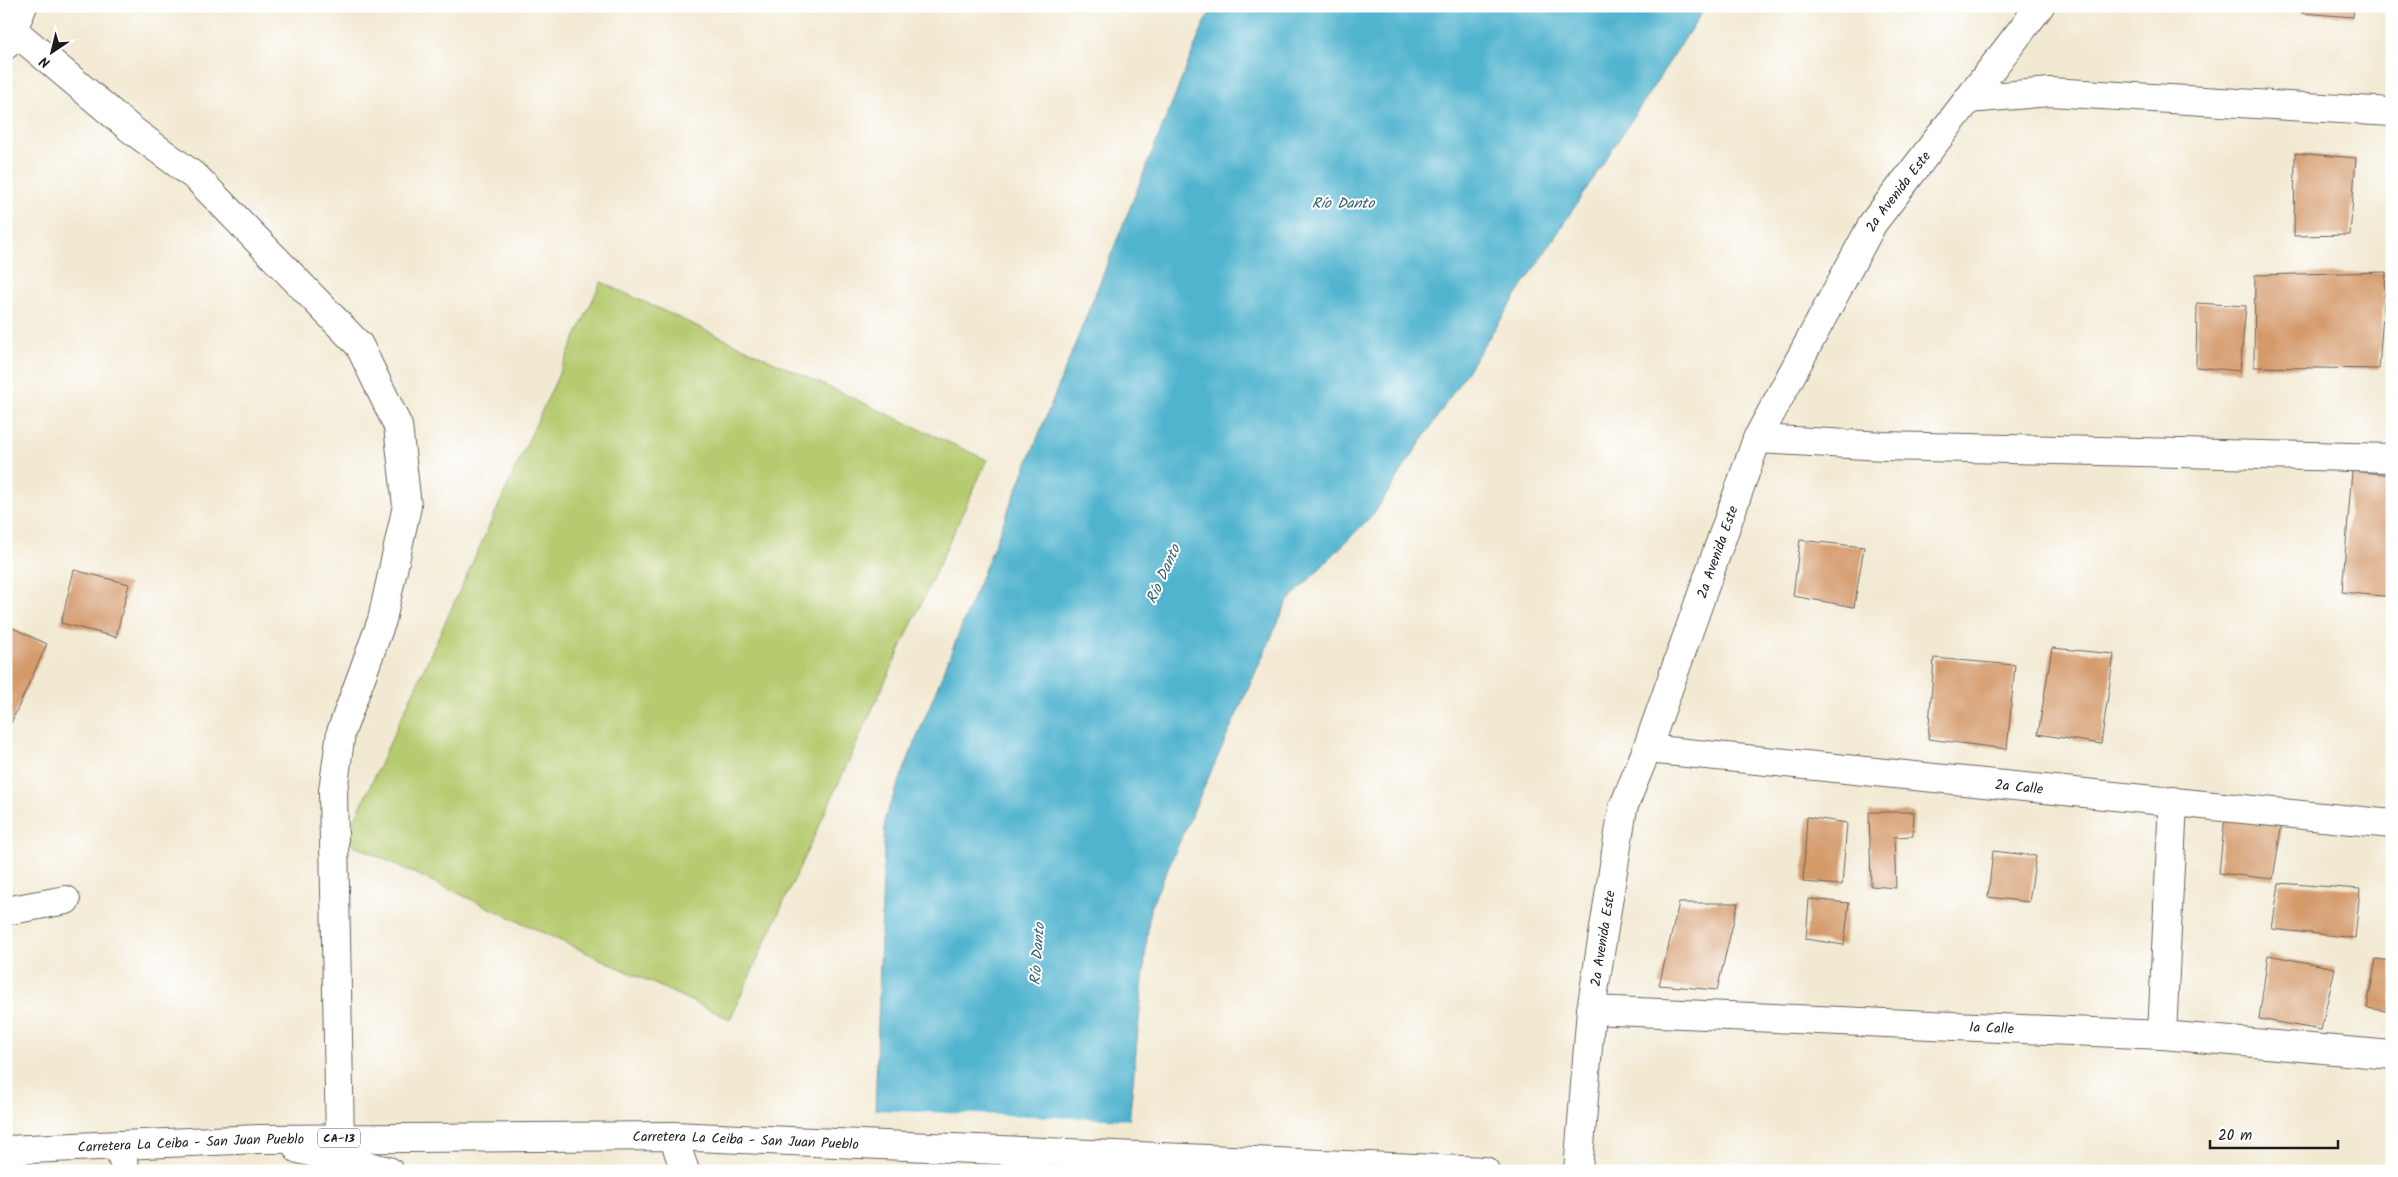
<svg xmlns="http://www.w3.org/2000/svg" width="2398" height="1177" font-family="Kalam,sans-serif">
<rect width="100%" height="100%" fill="#fff"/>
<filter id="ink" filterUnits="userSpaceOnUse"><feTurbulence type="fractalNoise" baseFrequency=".02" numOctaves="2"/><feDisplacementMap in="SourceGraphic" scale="10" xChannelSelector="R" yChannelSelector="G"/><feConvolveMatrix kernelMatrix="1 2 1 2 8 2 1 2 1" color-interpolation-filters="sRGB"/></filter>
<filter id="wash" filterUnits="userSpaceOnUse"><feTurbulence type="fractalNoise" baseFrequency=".0096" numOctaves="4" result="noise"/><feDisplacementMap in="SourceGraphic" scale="20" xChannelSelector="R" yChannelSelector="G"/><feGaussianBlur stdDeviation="1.12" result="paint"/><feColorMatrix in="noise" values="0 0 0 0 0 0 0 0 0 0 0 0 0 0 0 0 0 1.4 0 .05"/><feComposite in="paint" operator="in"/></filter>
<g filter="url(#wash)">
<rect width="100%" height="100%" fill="#f2e9d2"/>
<polygon fill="#b6cb6f" stroke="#697446" points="601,282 987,460 730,1019 345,841"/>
<polygon fill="#51b4cf" stroke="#366876" points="1214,6 1706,6 1375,512 1287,602 1150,908 1127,1143 873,1171 885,817 1205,21"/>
<polygon fill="#f2e9d2" points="873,1110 1131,1120 1128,1171 871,1171"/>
<g id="blocks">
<g fill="#d49a6b">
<polygon points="2302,6 2354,6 2353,17 2302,13"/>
<polygon points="2295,153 2356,158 2350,235 2294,236"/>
<polygon points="2386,272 2379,369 2254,367 2255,275"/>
<polygon points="2197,303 2246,306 2240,371 2196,367"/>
<polygon points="2352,471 2392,475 2392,597 2342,592"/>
<polygon points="1800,540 1864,547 1854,607 1793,596"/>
<polygon points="74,570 129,584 116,637 61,623"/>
<polygon points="6,625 47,644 11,723 6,721"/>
<polygon points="2052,648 2114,654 2101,744 2038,734"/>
<polygon points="1934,658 2015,665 2007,749 1928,739"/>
<polygon points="1869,812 1914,812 1913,836 1894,837 1896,888 1871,886"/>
<polygon points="2225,816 2282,823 2273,879 2219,873"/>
<polygon points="1807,817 1847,823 1842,885 1803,882"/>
<polygon points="1993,851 2036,856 2029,902 1988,897"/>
<polygon points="2279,883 2360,889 2355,938 2272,929"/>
<polygon points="1809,899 1849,903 1844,945 1806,939"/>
<polygon points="1679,903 1738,903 1717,990 1659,985"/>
<polygon points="2268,955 2335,968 2321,1030 2259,1019"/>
<polygon points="2376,959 2392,961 2392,1012 2367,1008"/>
</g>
</g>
</g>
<g filter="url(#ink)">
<use href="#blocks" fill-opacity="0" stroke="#67645c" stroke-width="1"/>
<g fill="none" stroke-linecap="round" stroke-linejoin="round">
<defs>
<g id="minor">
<polyline points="13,30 132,130 197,178 359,345 398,426 407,506 382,620 341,732 333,791 340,1138"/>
<polyline points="6,45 23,6"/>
<polyline points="1968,99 2050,92 2392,112"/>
<polyline points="1757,439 1884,446 2392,458"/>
<path id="s1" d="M1647,749L2392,824"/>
<polyline points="6,911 66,900"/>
<path id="s2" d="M1591,1010L2162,1035L2392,1055"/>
<polyline points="2162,1035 2173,801"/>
<polyline points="673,1136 685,1171"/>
<polyline points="118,1145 126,1171"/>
<path id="s3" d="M1578,1171L1591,1010L1623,808L1647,749L1757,439L1873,223L2040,6"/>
</g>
<g id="major">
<polyline points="298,1149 389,1171"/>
<path id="s4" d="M6,1150L259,1139L673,1136L1485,1171"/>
</g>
</defs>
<use href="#minor" stroke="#67645c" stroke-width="30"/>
<use href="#major" stroke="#67645c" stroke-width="30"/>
<use href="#minor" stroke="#fff" stroke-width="28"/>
<use href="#major" stroke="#fff" stroke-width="28"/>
</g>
</g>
<g text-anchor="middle" stroke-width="4" stroke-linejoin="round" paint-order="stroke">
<rect fill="#fff" stroke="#606060" stroke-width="1" x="318" y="1128.5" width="42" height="19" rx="4"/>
<g font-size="12" font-weight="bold" fill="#1c1c1c">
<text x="339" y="1142">CA-13</text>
</g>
<g font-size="14" fill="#1c1c1c" stroke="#fff">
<text dy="5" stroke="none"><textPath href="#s3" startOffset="1044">2a Avenida Este</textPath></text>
<text dy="5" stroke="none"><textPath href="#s3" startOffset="639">2a Avenida Este</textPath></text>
<text dy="5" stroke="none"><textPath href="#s1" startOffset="374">2a Calle</textPath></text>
<text dy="5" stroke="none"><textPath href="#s3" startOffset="234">2a Avenida Este</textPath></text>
<text dy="5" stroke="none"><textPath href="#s2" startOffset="401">1a Calle</textPath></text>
<text dy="5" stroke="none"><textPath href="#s4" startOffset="740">Carretera La Ceiba - San Juan Pueblo</textPath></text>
<text dy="5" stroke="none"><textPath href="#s4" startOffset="185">Carretera La Ceiba - San Juan Pueblo</textPath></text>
</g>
<g font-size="15" font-style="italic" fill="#34606d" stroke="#fff">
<text x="1343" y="208">Río Danto</text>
<text transform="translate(1163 574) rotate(-66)" y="5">Río Danto</text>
<text transform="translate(1037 954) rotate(-86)" y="5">Río Danto</text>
</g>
</g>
<rect width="2398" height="1177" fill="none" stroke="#fff" stroke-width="25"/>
<g transform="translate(52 52) rotate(215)" stroke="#ffffff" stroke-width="4" paint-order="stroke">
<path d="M0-4L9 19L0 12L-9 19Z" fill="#1c1c1c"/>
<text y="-8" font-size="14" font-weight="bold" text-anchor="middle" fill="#1c1c1c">N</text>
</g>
<path d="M2210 1140v8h128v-8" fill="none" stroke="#1c1c1c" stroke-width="2.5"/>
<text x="2218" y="1140" font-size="15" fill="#1c1c1c" stroke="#ffffff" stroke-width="4" paint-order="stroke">20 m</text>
</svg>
